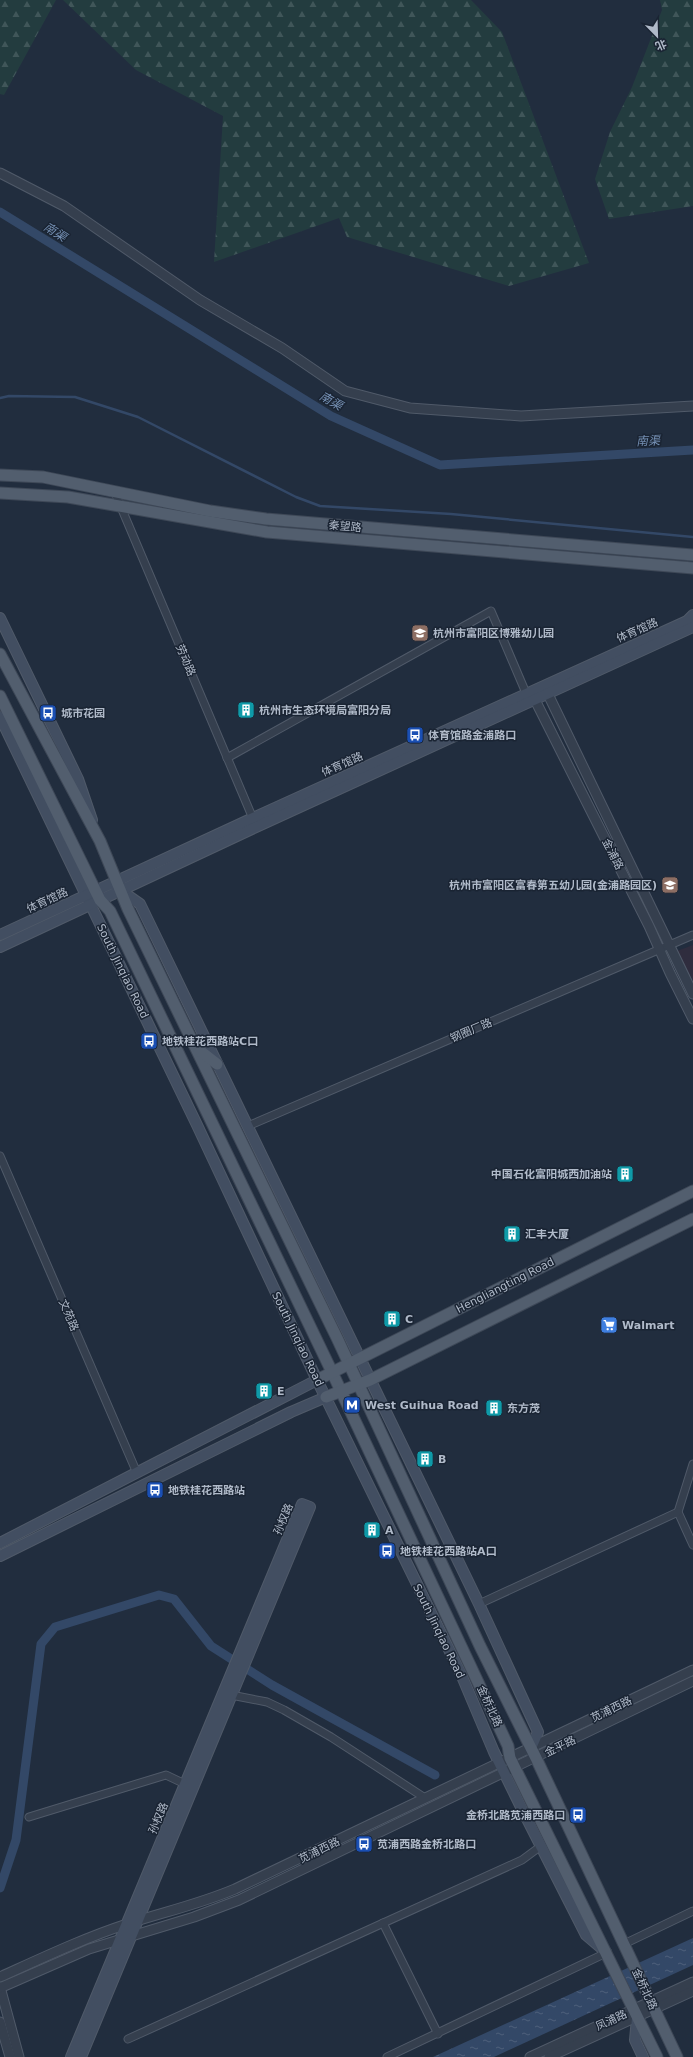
<svg xmlns="http://www.w3.org/2000/svg" width="693" height="2057" font-family="'DejaVu Sans','Noto Sans SC',sans-serif">
<defs>
<pattern id="forest-firs" width="22" height="20" patternUnits="userSpaceOnUse"><rect width="22" height="20" fill="#233c3f"/><path d="M5 1l3.5 6h-7zM16 11l3.5 6h-7z" fill="#405659"/></pattern>
<pattern id="water-ripples" width="26" height="14" patternUnits="userSpaceOnUse"><rect width="26" height="14" fill="#334867"/><path d="M2 4q2-2 4 0t4 0M15 11q2-2 4 0t4 0" fill="none" stroke="#4e607b"/></pattern>
</defs>
<rect width="100%" height="100%" fill="#212d3e"/>
<polygon fill="#2f2d3e" points="693,945 693,981 677,951"/>
<g fill="url(#forest-firs)">
<polygon points="0,0 56,0 4,95 0,94"/>
<polygon points="63,0 471,0 502,32 589,263 509,286 347,237 339,218 214,262 223,116 136,70"/>
<polygon points="660,0 693,0 693,206 609,219 595,179 610,132 632,87 662,10"/>
</g>
<polygon fill="url(#water-ripples)" points="693,1938 693,1965 494,2057 433,2057"/>
<g fill="none" stroke-linecap="round" stroke-linejoin="round">
<polyline stroke="#334867" stroke-width="2.5" points="0,398 9,396 75,397 138,417 296,497 320,506 451,514 693,537"/>
<g stroke="#334867" stroke-width="9">
<polyline points="0,212 331,416 440,465 693,450"/>
<polyline points="0,1888 16,1840 41,1644 55,1627 159,1595 174,1599 211,1646 272,1685 435,1775"/>
</g>
<defs>
<g id="minor">
<polyline points="115,493 254,821"/>
<polyline points="227,758 491,611 526,693"/>
<polyline points="248,1126 693,935"/>
<polyline points="0,1156 137,1473"/>
<polyline points="693,1464 678,1512 693,1545"/>
<polyline points="479,1604 678,1512"/>
<polyline points="231,1695 267,1702 284,1710 331,1737 425,1798"/>
<polyline points="29,1817 166,1775 185,1784"/>
<polyline points="383,1923 438,2034"/>
<polyline points="624,1944 693,1911"/>
<polyline points="128,2039 522,1860 541,1846"/>
<polyline points="387,2057 606,1953"/>
</g>
<g id="tertiary">
<polyline points="0,173 64,206 200,300 282,348 345,391 410,408 521,416 693,406"/>
<polyline points="545,688 693,994"/>
<polyline points="532,694 649,926 670,973 693,1019"/>
<path d="M0,1977C42,1958 84,1938 127,1924C164,1912 200,1904 235,1889L693,1670"/>
<polyline points="0,1987 19,2057"/>
<polyline points="0,1988 89,1949 194,1917 239,1900 693,1681"/>
<polyline points="0,2022 10,2057"/>
<polyline points="530,2057 693,1982"/>
<polyline points="549,2057 693,1991"/>
</g>
<g id="secondary">
<polyline points="0,618 78,779 92,820"/>
<polyline points="0,717 197,1125 317,1380 461,1674 494,1752 521,1807 586,1935 606,1952"/>
<polyline points="120,890 140,904 479,1604 538,1732 531,1748"/>
<polyline points="0,935 253,818 687,621 693,615"/>
<polyline points="0,947 256,827 693,627"/>
<polyline points="0,1543 317,1380"/>
<polyline points="0,1556 291,1412 326,1397"/>
<polyline points="637,2018 635,2040 643,2057"/>
<polyline points="71,2057 302,1504 310,1507 81,2057"/>
</g>
<g id="primary">
<polyline points="0,475 43,477 210,511 266,519 693,555"/>
<polyline points="0,493 68,497 267,532 693,568"/>
<polyline points="0,654 100,841 128,909 337,1338 480,1646 536,1758 677,2057"/>
<polyline points="0,696 100,900 110,911 332,1372 508,1746 510,1758 657,2057"/>
<polyline points="199,1050 217,1064"/>
<polyline points="317,1380 693,1191"/>
<polyline points="326,1397 370,1380 693,1219"/>
</g>
</defs>
<use href="#minor" stroke="#505a69" stroke-width="9"/>
<use href="#tertiary" stroke="#505a69" stroke-width="11"/>
<use href="#secondary" stroke="#505a69" stroke-width="12"/>
<use href="#primary" stroke="#3e4857" stroke-width="13"/>
<use href="#minor" stroke="#353f4e" stroke-width="7"/>
<use href="#tertiary" stroke="#353f4e" stroke-width="9"/>
<use href="#secondary" stroke="#424e61" stroke-width="10"/>
<use href="#primary" stroke="#525e6e" stroke-width="11"/>
</g>
<defs>
<symbol id="school-square" viewBox="-11 -11 22 22"><rect x="-9" y="-9" width="18" height="18" rx="4" fill="#8d6e63" stroke="#1a2433"/><path d="M0-5L7-2L0 1L-7-2ZM-4 1L0 2.5L4 1V4Q0 6-4 4Z" fill="#fff"/></symbol>
<symbol id="building-square" viewBox="-11 -11 22 22"><rect x="-9" y="-9" width="18" height="18" rx="4" fill="#0f9aa8" stroke="#1a2433"/><path d="M-4-6H4V6H1V3H-1V6H-4ZM-2.5-4.3h1.7v1.8h-1.7ZM.8-4.3h1.7v1.8H.8ZM-2.5-1h1.7V.8h-1.7ZM.8-1h1.7V.8H.8Z" fill="#fff"/></symbol>
<symbol id="bus-square" viewBox="-11 -11 22 22"><rect x="-9" y="-9" width="18" height="18" rx="4" fill="#1a4fb4" stroke="#1a2433"/><path d="M-5-6H5V4H4V6H2V4H-2V6H-4V4H-5ZM-3.5-4V0h7V-4ZM-3.5 1.2v1.5H-2V1.2ZM2 1.2v1.5H3.5V1.2Z" fill="#fff"/></symbol>
<symbol id="supermarket-square" viewBox="-11 -11 22 22"><rect x="-9" y="-9" width="18" height="18" rx="4" fill="#3f7fe0" stroke="#1a2433"/><path d="M-6-5.5h2.5l.6 2H6L4.5 2H-2.5L-4.4-4H-6ZM-1.5 3.2a1.3 1.3 0 1 0 .1 0ZM3 3.2a1.3 1.3 0 1 0 .1 0Z" fill="#fff"/></symbol>
<symbol id="metro-square" viewBox="-11 -11 22 22"><rect x="-9" y="-9" width="18" height="18" rx="4" fill="#1a4fb4" stroke="#1a2433"/><path d="M-5.5 5V-5H-3L0 0L3-5H5.5V5H3V-.5L0 4L-3-.5V5Z" fill="#fff"/></symbol>
</defs>
<g fill-rule="evenodd">
<use href="#school-square" x="410" y="623" width="20" height="20"/>
<use href="#building-square" x="236" y="700" width="20" height="20"/>
<use href="#bus-square" x="38" y="703" width="20" height="20"/>
<use href="#bus-square" x="405" y="725" width="20" height="20"/>
<use href="#school-square" x="660" y="875" width="20" height="20"/>
<use href="#bus-square" x="139" y="1031" width="20" height="20"/>
<use href="#building-square" x="615" y="1164" width="20" height="20"/>
<use href="#building-square" x="502" y="1224" width="20" height="20"/>
<use href="#building-square" x="382" y="1309" width="20" height="20"/>
<use href="#supermarket-square" x="599" y="1315" width="20" height="20"/>
<use href="#building-square" x="254" y="1381" width="20" height="20"/>
<use href="#metro-square" x="342" y="1395" width="20" height="20"/>
<use href="#building-square" x="484" y="1398" width="20" height="20"/>
<use href="#building-square" x="415" y="1449" width="20" height="20"/>
<use href="#bus-square" x="145" y="1480" width="20" height="20"/>
<use href="#building-square" x="362" y="1520" width="20" height="20"/>
<use href="#bus-square" x="377" y="1541" width="20" height="20"/>
<use href="#bus-square" x="568" y="1805" width="20" height="20"/>
<use href="#bus-square" x="354" y="1834" width="20" height="20"/>
</g>
<g text-anchor="middle" stroke-width="3" stroke-linejoin="round" paint-order="stroke">
<g font-size="11" fill="#b0bac9" stroke="#1a2433">
<text transform="translate(345 526) rotate(5)" y="4">秦望路</text>
<text transform="translate(637 630) rotate(-24)" y="4">体育馆路</text>
<text transform="translate(186 660) rotate(67)" y="4">劳动路</text>
<text transform="translate(342 764) rotate(-24)" y="4">体育馆路</text>
<text transform="translate(613 854) rotate(63)" y="4">金浦路</text>
<text transform="translate(47 900) rotate(-25)" y="4">体育馆路</text>
<text transform="translate(123 971) rotate(64)" y="4">South Jinqiao Road</text>
<text transform="translate(471 1030) rotate(-23)" y="4">钢圈厂路</text>
<text transform="translate(505 1285) rotate(-27)" y="4">Hengliangting Road</text>
<text transform="translate(69 1315) rotate(67)" y="4">文苑路</text>
<text transform="translate(298 1339) rotate(64)" y="4">South Jinqiao Road</text>
<text transform="translate(283 1519) rotate(-67)" y="4">孙权路</text>
<text transform="translate(439 1631) rotate(64)" y="4">South Jinqiao Road</text>
<text transform="translate(490 1706) rotate(65)" y="4">金桥北路</text>
<text transform="translate(611 1709) rotate(-26)" y="4">苋浦西路</text>
<text transform="translate(560 1746) rotate(-26)" y="4">金平路</text>
<text transform="translate(158 1818) rotate(-67)" y="4">孙权路</text>
<text transform="translate(319 1850) rotate(-26)" y="4">苋浦西路</text>
<text transform="translate(645 1989) rotate(65)" y="4">金桥北路</text>
<text transform="translate(611 2020) rotate(-25)" y="4">凤浦路</text>
</g>
<g font-size="11" font-weight="bold" fill="#b0bac9" stroke="#1a2433" text-anchor="start">
<text x="433" y="637">杭州市富阳区博雅幼儿园</text>
<text x="259" y="714">杭州市生态环境局富阳分局</text>
<text x="61" y="717">城市花园</text>
<text x="428" y="739">体育馆路金浦路口</text>
<text x="657" y="889" text-anchor="end">杭州市富阳区富春第五幼儿园(金浦路园区)</text>
<text x="162" y="1045">地铁桂花西路站C口</text>
<text x="612" y="1178" text-anchor="end">中国石化富阳城西加油站</text>
<text x="525" y="1238">汇丰大厦</text>
<text x="405" y="1323">C</text>
<text x="622" y="1329">Walmart</text>
<text x="277" y="1395">E</text>
<text x="365" y="1409">West Guihua Road</text>
<text x="507" y="1412">东方茂</text>
<text x="438" y="1463">B</text>
<text x="168" y="1494">地铁桂花西路站</text>
<text x="385" y="1534">A</text>
<text x="400" y="1555">地铁桂花西路站A口</text>
<text x="565" y="1819" text-anchor="end">金桥北路苋浦西路口</text>
<text x="377" y="1848">苋浦西路金桥北路口</text>
</g>
<g font-size="12" font-style="italic" fill="#7590b4" stroke="#1a2433">
<text transform="translate(55 232) rotate(32)" y="4">南渠</text>
<text transform="translate(331 401) rotate(30)" y="4">南渠</text>
<text transform="translate(648 441) rotate(-3)" y="4">南渠</text>
</g>
</g>
<g transform="translate(657 36) rotate(157)" stroke="#1a2433" stroke-width="3" paint-order="stroke">
<path d="M0-3L7 15L0 10L-7 15Z" fill="#b0bac9"/>
<text y="-6" font-size="11" font-weight="bold" text-anchor="middle" fill="#b0bac9">北</text>
</g>
</svg>
